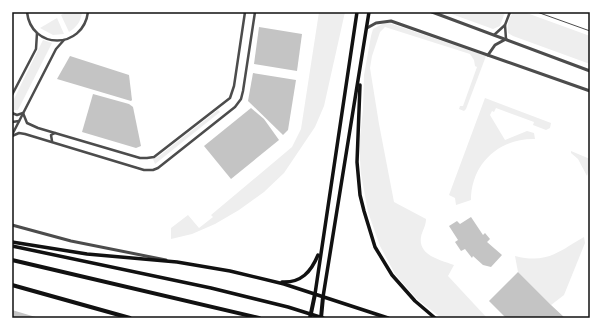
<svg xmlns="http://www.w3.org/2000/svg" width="602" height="330" font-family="Figtree,sans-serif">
<rect width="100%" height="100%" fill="#fff"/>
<g fill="#eee">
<path d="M66,12H82C81,21 77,27 69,32L61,15Z"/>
<polygon points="319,12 345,12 324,106 315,127 284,173 264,192 239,210 215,224 192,234 171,239 171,228 188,215 199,228 213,217 211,215 292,147 301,129"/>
<polygon points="446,12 505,12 500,26 493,29"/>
<path d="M514,12H524L590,36V64L513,36L508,33C507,26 508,17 514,12Z"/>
<polygon points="57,18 64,34 53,35 40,28"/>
<path d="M384,23H389L486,56L466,109L464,111L459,109L460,106H463L477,67L475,66L474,60L470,54L385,27L380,32L372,56L370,68L379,124L394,202L426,219C426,226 422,231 421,237C418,256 441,260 454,265L448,276L487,318H442L440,317L417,299L395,274L380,246L368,212L361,174L359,146L363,110L364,75L371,36L373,29Z"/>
<polygon points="43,40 52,43 18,110 13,110 12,103"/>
<path d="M485,98L551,123L550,128L546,130L533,125L534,122L496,108L494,112L492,111L490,115L505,140L527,131L534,133L535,139C499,138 471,164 471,200L456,205L455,198L449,195Z"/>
<polygon points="218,110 220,112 155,164 153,159 159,156"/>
<polygon points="571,151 590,159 590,166 587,176 578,159 571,153"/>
<path d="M584,237L585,243L564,295L551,305L518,272L515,256C547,264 558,252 584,237Z"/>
</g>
<g fill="#c4c4c4">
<polygon points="259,27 302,34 297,71 254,64"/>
<polygon points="70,56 129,75 132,100 131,101 57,79"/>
<polygon points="253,73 296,80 288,130 283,135 248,101"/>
<polygon points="93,94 129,104 133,107 141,146 136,148 82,132"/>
<polygon points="251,108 264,119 279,140 231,179 204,146"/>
<polygon points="471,217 483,235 485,233 490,239 487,242 502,255 491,267 483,265 473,256 472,258 465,249 461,251 455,242 458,240 449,226 457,221 460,224"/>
<polygon points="518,272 551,305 565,318 506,318 489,301"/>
<polygon points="12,310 39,318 12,318"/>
</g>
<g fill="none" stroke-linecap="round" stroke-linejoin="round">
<polyline stroke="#4c4c4c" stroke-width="1" points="537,12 590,31"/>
<g stroke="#4c4c4c" stroke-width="2.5">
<path d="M27,12C31,50 83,50 88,12"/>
<polyline points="494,35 505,25"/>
<polyline points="506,39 505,25 510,12"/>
<polyline points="12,95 36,49 37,33"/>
<polyline points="12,113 17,115 23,113 27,123 38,128 140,158 147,158 154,157 230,98 234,86 245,12"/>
<polyline points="12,122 19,121"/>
<polyline points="12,135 56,49 64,40"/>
<polyline points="12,136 19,133 25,134 144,170 153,170 158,168 235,107 241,99 243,91 255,12"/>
<polyline points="52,141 51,135 55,133"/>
</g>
<g stroke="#4c4c4c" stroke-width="3">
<polyline points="432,12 590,71"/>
<polyline points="367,28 376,23 391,21 590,91"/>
<polyline points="488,55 495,45 506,39"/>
<polyline points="12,225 71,241 166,260"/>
</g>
<g stroke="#111" stroke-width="3.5">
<polyline points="360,85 357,162 360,195 364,211 375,247 392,275 415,301 435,318"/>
<polyline points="12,242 87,254 177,262 230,271 284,284 388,318"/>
<polyline points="12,246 211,288 288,307 323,318"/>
<path d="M282,282C301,283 311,272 318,255"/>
<polyline points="315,294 357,12"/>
<polyline points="323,297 369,12"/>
</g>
<g stroke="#111" stroke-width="4">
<polyline points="12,260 259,318"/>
<polyline points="12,285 130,318"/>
<polyline points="310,318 315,294"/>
<polyline points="321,318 323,297"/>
</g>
</g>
<rect width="602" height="330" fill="none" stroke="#ffffff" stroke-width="26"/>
<rect x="13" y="13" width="576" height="304" fill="none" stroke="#111" stroke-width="1.5"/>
</svg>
